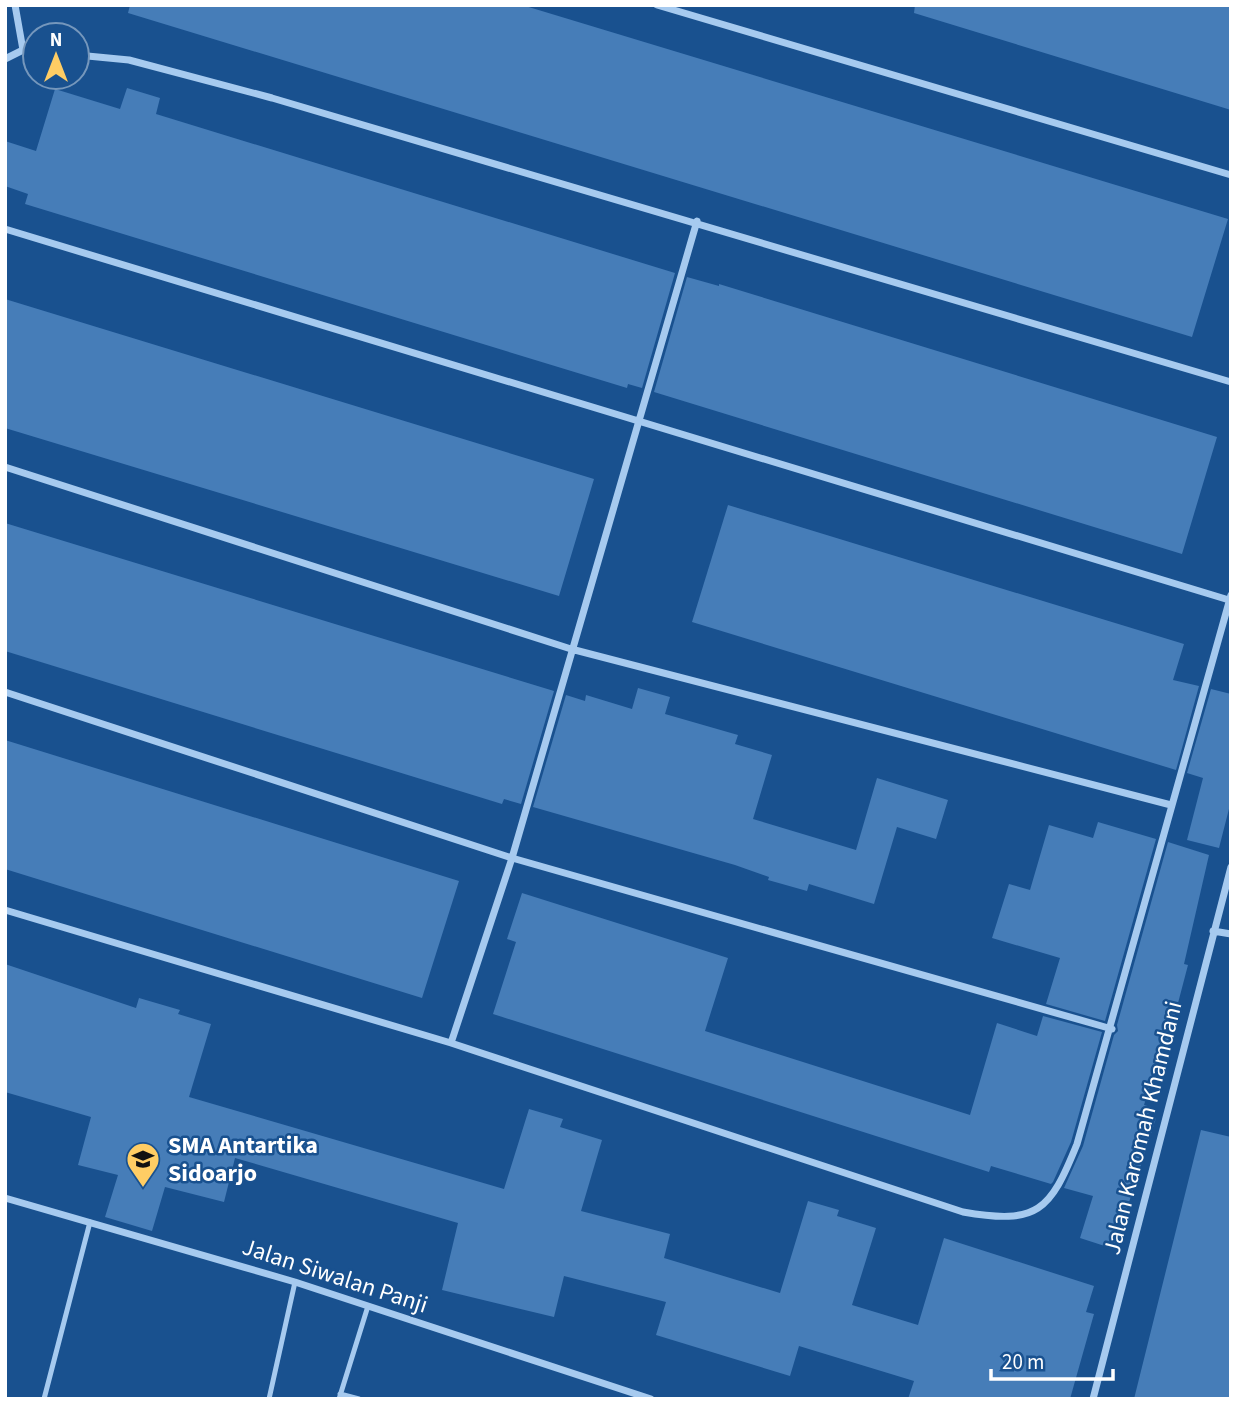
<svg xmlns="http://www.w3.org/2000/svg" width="1236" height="1404" font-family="'Source Sans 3',sans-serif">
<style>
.building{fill:#467db8}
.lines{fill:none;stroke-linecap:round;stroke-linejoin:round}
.lane{stroke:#a6caef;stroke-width:5}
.street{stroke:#a6caef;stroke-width:7}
.labels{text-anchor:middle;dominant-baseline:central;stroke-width:5;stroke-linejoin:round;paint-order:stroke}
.street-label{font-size:24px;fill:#fff;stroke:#19518f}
.poi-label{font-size:24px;font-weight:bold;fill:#fff;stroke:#19518f;text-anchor:start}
</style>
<rect width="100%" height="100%" fill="#19518f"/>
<path class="building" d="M130,5H522L1228,219L1192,337L128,13Z
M915,5H1231V110L914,13Z
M127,88L160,98L156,114L675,273L642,388L628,384L627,388L25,204L28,194L5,186V141L36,151L55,89L120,109Z
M687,277L719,286V284L1217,437L1182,554L654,392Z
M5,299L594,479L559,596L5,428Z
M728,505L1184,644L1173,680L1199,686L1176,770L692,622Z
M5,523L554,691L521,804L504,799L502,804L5,651Z
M638,688L670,697L665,714L738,735L735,744L772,755L753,819L856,850L877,778L948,800L936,839L897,827L874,904L809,884L807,891L768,880L769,877L735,865L533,807L566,695L585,701L586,695L632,709Z
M1211,689L1231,694V801L1219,848L1187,840L1203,778L1187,773Z
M5,740L459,881L422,998L5,869Z
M1098,822L1156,839L1105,1021L1046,1004L1060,958L992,938L1009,884L1030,890L1049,825L1093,838Z
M1168,842L1209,855L1184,964L1188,965L1167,1045L1163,1044L1144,1105L1151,1107L1148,1116L1156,1118L1114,1249L1080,1238L1093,1196L1064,1188L1083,1146L1114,1035L1118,1031L1117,1025Z
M522,893L728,958L705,1031L970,1115L997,1023L1037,1036L1043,1016L1102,1032L1071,1142L1053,1182L1051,1184L991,1166L989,1172L493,1014L516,942L507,939Z
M5,964L136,1008L139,998L180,1010L178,1014L211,1024L189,1097L504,1189L529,1109L563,1119L560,1127L602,1140L581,1211L670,1234L664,1258L780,1293L808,1201L839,1210L837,1216L876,1228L852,1305L918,1325L944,1238L1094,1286L1086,1312L1094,1314L1070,1399H908L914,1381L799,1346L790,1376L656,1335L666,1302L564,1276L554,1317L442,1290L458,1223L235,1158L224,1202L165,1187L152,1231L105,1217L118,1175L78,1165L91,1117L5,1092Z
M1201,1130L1231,1137V1399H1134Z"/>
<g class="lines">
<path class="lane" d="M340,1394L359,1399
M44,1399L90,1222
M269,1399L295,1282
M339,1399L368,1306"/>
<path class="street" d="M15,5L23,50
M657,5L1231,175
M77,55L129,60L272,98L1231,382
M5,59L23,50L35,52
M5,229L1229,600
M5,467L571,649L1171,805
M5,692L512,858L1112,1029
M5,910L451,1043L963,1212C1038,1225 1050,1211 1077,1144L1231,595
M1213,931L1231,934
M451,1043L512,858L697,221
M5,1198L295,1282L651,1399
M1093,1399L1231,867"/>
</g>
<defs>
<symbol id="school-pin" viewBox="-11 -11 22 30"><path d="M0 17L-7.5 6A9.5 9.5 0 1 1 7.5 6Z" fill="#ffcd64" stroke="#19518f"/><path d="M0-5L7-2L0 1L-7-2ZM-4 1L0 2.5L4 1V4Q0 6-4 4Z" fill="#111"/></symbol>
</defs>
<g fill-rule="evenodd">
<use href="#school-pin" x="124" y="1140" width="38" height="52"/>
</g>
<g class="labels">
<g class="street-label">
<text transform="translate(1143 1128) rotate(-76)">Jalan Karomah Khamdani</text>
<text transform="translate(335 1276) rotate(18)">Jalan Siwalan Panji</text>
</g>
<g class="poi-label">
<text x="168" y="1145">SMA Antartika<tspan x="168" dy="28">Sidoarjo</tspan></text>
</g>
</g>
<rect width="1236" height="1404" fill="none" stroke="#ffffff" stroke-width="14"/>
<g transform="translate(56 56)"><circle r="33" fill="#19518f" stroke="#7597bc" stroke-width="2"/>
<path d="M0-5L12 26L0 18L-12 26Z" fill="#ffcd64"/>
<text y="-10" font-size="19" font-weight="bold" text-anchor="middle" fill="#ffffff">N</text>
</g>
<path d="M991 1369v10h122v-10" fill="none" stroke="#ffffff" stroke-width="3.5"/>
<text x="1002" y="1369" font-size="21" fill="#ffffff" stroke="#19518f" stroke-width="5" paint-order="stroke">20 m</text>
</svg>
